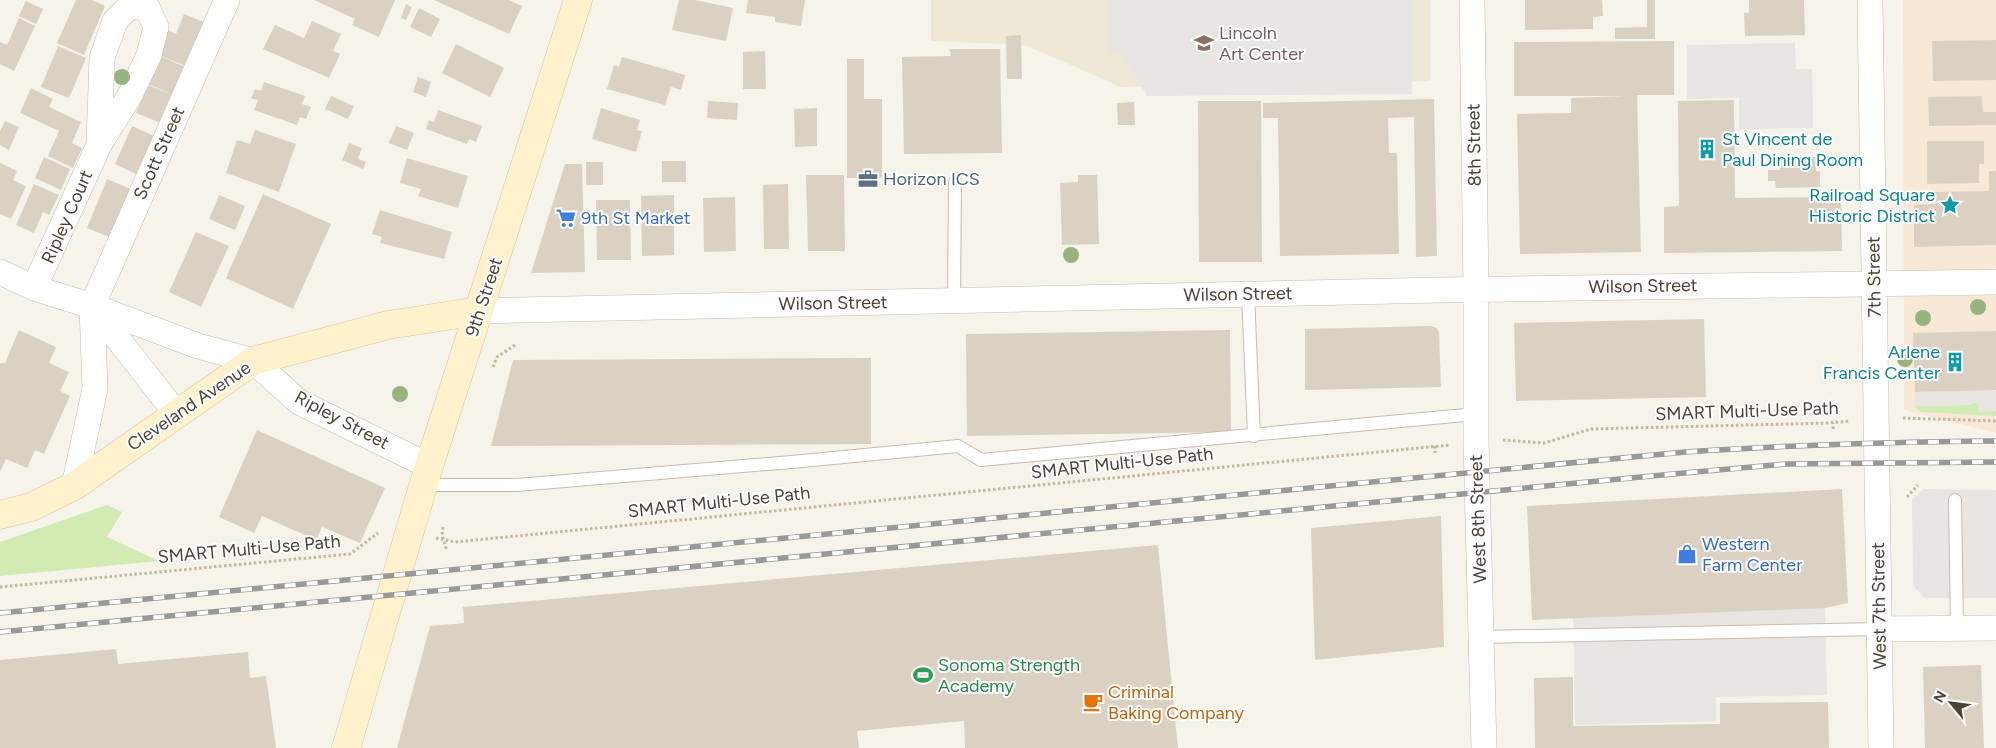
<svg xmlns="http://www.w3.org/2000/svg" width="1996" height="748" font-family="Figtree,sans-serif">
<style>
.commercial{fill:#f8e9d6}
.education{fill:#efe8d4}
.green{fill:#d2ebb3}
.parking{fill:#e8e5e2}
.building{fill:#dbd1c3}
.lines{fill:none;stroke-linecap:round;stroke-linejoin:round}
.lane-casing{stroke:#c5bdb0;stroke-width:14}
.street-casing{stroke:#c5bdb0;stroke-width:26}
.secondary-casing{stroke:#d8c799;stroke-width:29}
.path{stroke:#c5b69d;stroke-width:3;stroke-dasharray:2.5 2.5;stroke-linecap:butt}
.lane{stroke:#fff;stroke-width:12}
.street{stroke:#fff;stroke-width:25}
.secondary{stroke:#fff2cc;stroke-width:28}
.rail-casing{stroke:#999;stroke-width:5.5}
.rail{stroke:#fff;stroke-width:4;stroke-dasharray:11;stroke-linecap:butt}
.tree{fill:#97b47f}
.labels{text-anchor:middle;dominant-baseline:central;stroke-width:4;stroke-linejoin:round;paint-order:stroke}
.education-label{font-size:18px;fill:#785e54;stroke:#fff;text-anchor:start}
.culture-label{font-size:18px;fill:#0d838f;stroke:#fff;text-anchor:end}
.street-label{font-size:18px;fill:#4b4338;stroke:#fff}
.service-label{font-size:18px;fill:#4e5e75;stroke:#fff;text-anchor:start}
.shop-label{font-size:18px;fill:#366cbe;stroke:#fff;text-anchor:start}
.leisure-label{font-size:18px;fill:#27864d;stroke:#fff;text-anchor:start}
.food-label{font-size:18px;fill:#c56008;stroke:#fff;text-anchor:start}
</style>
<rect width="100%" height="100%" fill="#f6f3eb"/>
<path class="commercial" d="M1903,0H1996V433L1904,410Z"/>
<path class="education" d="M931,0H1430V81L1121,87L1025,45L931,41Z"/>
<path class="green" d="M1975,402L1979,405V412L1996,411V416L1921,412L1914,406L1970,405Z
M107,505L122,512L107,537L159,561L0,576V542Z"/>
<path class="parking" d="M1108,0H1412V94L1147,96L1122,53H1109Z
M1795,43L1796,69H1812L1813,128L1739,129V98L1687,99V45Z
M1996,390V411L1978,412L1979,405L1975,402L1971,405L1914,406L1915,392Z
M1923,489L1996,490V598H1925L1915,588L1913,581L1912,500Z
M1825,608L1827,695L1716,697V721L1575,725L1573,614Z"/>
<path class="building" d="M76,0H92L105,6L84,55L57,43Z
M314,0H395L379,37L352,25L355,19Z
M434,0H509L522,6L509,34Z
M679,0H695L733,8L726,41L672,30Z
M748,0H805L801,26L775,22V17L746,13Z
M1525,0H1602L1603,16L1593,17V29L1525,30Z
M1647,0H1655V39H1615V28L1647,27Z
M1749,0H1804L1805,35L1745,36L1744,13H1749Z
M26,1L43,9L36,24L19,16Z
M406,4L412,7L406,20L401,18Z
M419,8L440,19L431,37L410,27Z
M184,14L204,22L186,66L158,55L168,30L176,34Z
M19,18L35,26L14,71L0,64V42L7,45Z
M312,21L341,34L333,51L340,54L329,78L263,49L275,25L304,38Z
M1021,35L1022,79H1007L1006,36Z
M1996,40V80L1933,81L1932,41Z
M1674,41V95H1637L1641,252L1520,254L1517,114L1571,113V98L1624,96H1514V42Z
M456,44L504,68L490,97L442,73Z
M58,46L86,58L69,98L41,87Z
M950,49H1000L1002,153L904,154L902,57L951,56Z
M765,51L766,89H743V52Z
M160,56L185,67L173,95L148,84Z
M622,57L685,75L681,90L671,87L665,105L607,89L614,65L619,67Z
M847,59H864V99H882V178H847Z
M418,77L431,82L426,97L413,92Z
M264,82L305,96L302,104L311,107L306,119L300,117L297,125L254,110L258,100L251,98L255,89L261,91Z
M148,85L173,95L161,123L136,113Z
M31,88L53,99L49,107L81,122L72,143L82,148L73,168L48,156L59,131L20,113Z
M331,96L354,106L348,119L325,109Z
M1982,96L1983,112H1996V125L1929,126L1928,97Z
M1434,99L1437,256L1416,257L1414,117L1388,118L1389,153H1397L1399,254L1280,256L1278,118H1263V103Z
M1734,100L1735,198L1841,197L1842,251L1664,253V207L1679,206L1678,101Z
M708,101L738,103L737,120L707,118Z
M1198,101H1261L1262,262H1199Z
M1134,102L1135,125H1118L1117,103Z
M601,108L640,120L637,130L642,131L636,152L592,139Z
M817,108V146L795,147L794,109Z
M438,110L482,126L476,142L469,139L467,144L426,129L429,120L434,122Z
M5,121L19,127L9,150L0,145V131Z
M132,126L154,136L136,174L115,164Z
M396,126L414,133L407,150L389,143Z
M255,130L296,144L279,192L226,173L237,140L250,144Z
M1927,141H1984V164H1979V183L1927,184Z
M349,143L362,148L358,159L366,162L363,169L342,160Z
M44,157L70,169L61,190L35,178Z
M1816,157V171H1820V187L1776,188L1775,181H1768V170H1780L1779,158Z
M407,158L468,176L458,208L418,196L421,189L400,183Z
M662,161H686V182H662Z
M586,162H603V185H586Z
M0,163L17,171L13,180L26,186L11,219L0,214Z
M565,164H582L585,272L531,273Z
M1989,171H1996V245L1914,247V205L1936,204L1935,192L1989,191Z
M806,175H844L845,251H808Z
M1078,175H1097L1099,244L1062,245L1060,183L1078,182Z
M107,179L133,190L112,238L87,228Z
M34,184L59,195L49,215L43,212L34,233L16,225Z
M788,184L789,249H764L763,185Z
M263,194L331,224L293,309L226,278Z
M219,195L245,206L235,230L209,219Z
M674,195V255L642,256L641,196Z
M735,197L736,251L704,252L703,198Z
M596,200H630L631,260H597Z
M380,210L452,232L444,259L380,243L382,237L372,234Z
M196,232L229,246L201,307L169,292Z
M1704,319L1706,397L1516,401L1514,323Z
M1431,326L1437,328L1439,333L1441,387L1305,390V329Z
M19,330L56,347L49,363L69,372L60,391L70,396L44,454L35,450L27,468L6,459L0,472V363H5Z
M1230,330L1231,432L967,436L966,334Z
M1996,331V390L1915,392L1913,333Z
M871,358V444L491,446L513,360Z
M257,430L385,488L360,543L322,527L316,540L262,516L254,533L219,517Z
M1842,489L1848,603L1825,608L1532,620L1527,506Z
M1441,516L1444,647L1315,660L1311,528Z
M1158,545L1178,748H965L964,721L857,731L859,748H397L430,626L464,623L463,607Z
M116,649L118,664L248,652L250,678L266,676L276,748H0V660Z
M1981,665L1984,748H1925L1923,667Z
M1573,677V726L1720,724V703L1828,702L1829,748H1535L1534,678Z"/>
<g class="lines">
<defs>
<path id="lane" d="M1248,294L1254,436
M954,300L955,182
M423,485H517L792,462L958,446L981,460L1476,414
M1955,500L1957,628
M1482,637L1879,629"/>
<path id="street" d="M1472,0L1476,289V442L1484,748
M1870,0L1881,748
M0,272L34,288L92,306L198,346L253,361L299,402L429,466
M34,288L99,145L130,95L149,55L156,27L147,7L130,6L115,21L102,58L99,145
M92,306L176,413
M479,311L1440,290L1996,282
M74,486L95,389L92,306L227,0
M1879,629L1996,628"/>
<path id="secondary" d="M0,515L31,507L74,486L253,361L388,325L479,311
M346,748L429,466L578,0"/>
</defs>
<use href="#lane" class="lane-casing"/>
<use href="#street" class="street-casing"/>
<use href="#secondary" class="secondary-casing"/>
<path class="path" d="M493,367L497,357L515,345
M1903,418L1996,421
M1833,429V423
M1503,440L1544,443L1591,429L1829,423L1850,421
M1435,446V453
M1907,497L1918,485
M443,527L442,535L447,551
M436,538L455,542L1450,445
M0,587L350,554L378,533"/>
<use href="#lane" class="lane"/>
<use href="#street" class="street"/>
<use href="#secondary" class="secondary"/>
<defs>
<path id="rail" d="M0,613L1685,452C1789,445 1892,442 1996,441
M0,632L1684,473L1786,464L1996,462"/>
</defs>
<use href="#rail" class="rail-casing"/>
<use href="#rail" class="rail"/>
</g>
<g class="tree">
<circle cx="122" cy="77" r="8"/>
<circle cx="1071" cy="255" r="8"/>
<circle cx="1978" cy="307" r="8"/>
<circle cx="1923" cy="318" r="8"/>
<circle cx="1905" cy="359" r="8"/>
<circle cx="400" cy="394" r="8"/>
</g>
<defs>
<symbol id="school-bare" viewBox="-9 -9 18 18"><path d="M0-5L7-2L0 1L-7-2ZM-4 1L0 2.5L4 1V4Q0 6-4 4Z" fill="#8d6e63" stroke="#fff" stroke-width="2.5" paint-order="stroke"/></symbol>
<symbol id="building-bare" viewBox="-9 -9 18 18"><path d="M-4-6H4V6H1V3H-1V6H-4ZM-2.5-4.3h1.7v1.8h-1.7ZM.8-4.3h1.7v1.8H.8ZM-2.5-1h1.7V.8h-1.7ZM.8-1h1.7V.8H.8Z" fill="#0f9aa8" stroke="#fff" stroke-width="2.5" paint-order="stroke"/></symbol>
<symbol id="office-bare" viewBox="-9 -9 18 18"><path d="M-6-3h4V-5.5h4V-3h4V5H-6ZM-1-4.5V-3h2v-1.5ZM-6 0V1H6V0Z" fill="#5c6f8a" stroke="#fff" stroke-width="2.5" paint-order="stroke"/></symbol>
<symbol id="sight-bare" viewBox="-9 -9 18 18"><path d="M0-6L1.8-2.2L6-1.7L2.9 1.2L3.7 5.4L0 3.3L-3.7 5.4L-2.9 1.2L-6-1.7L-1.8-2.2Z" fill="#0f9aa8" stroke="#fff" stroke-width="2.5" paint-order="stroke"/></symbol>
<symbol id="supermarket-bare" viewBox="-9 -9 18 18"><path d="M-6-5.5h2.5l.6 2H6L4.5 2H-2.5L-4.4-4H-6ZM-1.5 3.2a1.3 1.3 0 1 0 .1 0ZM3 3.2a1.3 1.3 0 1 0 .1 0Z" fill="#3f7fe0" stroke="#fff" stroke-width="2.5" paint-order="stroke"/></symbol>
<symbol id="shop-bare" viewBox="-9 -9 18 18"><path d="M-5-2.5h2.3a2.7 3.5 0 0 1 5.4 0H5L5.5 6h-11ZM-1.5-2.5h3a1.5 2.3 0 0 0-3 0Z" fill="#3f7fe0" stroke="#fff" stroke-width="2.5" paint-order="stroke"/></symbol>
<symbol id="stadium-bare" viewBox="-9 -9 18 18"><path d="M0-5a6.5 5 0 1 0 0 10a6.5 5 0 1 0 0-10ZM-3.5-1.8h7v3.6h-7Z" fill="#2e9e5b" stroke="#fff" stroke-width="2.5" paint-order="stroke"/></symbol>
<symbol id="cafe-bare" viewBox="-9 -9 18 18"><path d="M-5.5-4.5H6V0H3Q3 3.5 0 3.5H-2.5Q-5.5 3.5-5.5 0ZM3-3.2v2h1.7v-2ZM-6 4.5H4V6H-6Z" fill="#e8710a" stroke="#fff" stroke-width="2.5" paint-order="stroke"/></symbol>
</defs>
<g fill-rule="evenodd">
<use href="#school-bare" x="1190" y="29" width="28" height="28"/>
<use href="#building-bare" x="1693" y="135" width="28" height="28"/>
<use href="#office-bare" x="854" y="165" width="28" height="28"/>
<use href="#sight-bare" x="1936" y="191" width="28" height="28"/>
<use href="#supermarket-bare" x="552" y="204" width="28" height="28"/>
<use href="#building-bare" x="1941" y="348" width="28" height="28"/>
<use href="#shop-bare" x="1673" y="540" width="28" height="28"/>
<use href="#stadium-bare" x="909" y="661" width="28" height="28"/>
<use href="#cafe-bare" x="1079" y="688" width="28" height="28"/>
</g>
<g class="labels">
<g class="education-label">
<text x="1219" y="33">Lincoln<tspan x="1219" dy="21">Art Center</tspan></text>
</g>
<g class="culture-label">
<text x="1722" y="139" text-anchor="start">St Vincent de<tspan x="1722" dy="21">Paul Dining Room</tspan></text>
<text x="1935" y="195">Railroad Square<tspan x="1935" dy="21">Historic District</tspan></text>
<text x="1940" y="352">Arlene<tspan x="1940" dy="21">Francis Center</tspan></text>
</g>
<g class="street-label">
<text transform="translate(1474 145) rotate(-91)">8th Street</text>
<text transform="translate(159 153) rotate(-66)">Scott Street</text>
<text transform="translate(67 217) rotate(-66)">Ripley Court</text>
<text transform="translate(1874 277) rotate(-91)">7th Street</text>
<text transform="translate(1643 286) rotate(-1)">Wilson Street</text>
<text transform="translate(1238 294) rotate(-1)">Wilson Street</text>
<text transform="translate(484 297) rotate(-72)">9th Street</text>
<text transform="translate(833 303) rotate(-1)">Wilson Street</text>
<text transform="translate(189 406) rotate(-34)">Cleveland Avenue</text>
<text transform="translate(1747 411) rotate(-2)">SMART Multi-Use Path</text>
<text transform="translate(342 420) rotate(28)">Ripley Street</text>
<text transform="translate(1122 463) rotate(-6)">SMART Multi-Use Path</text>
<text transform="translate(719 502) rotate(-6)">SMART Multi-Use Path</text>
<text transform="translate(1478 519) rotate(-92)">West 8th Street</text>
<text transform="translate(249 549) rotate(-5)">SMART Multi-Use Path</text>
<text transform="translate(1879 606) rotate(-91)">West 7th Street</text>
</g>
<g class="service-label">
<text x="883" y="179">Horizon ICS</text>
</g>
<g class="shop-label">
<text x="581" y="218">9th St Market</text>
<text x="1702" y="544">Western<tspan x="1702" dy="21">Farm Center</tspan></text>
</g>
<g class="leisure-label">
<text x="938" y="665">Sonoma Strength<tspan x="938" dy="21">Academy</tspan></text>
</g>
<g class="food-label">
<text x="1108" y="692">Criminal<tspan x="1108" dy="21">Baking Company</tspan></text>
</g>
</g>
<g transform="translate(1951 703) rotate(299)" stroke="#ffffff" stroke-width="4" paint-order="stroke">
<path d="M0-4L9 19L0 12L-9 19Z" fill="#4b4338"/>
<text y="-8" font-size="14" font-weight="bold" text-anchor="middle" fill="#4b4338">N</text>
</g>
</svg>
